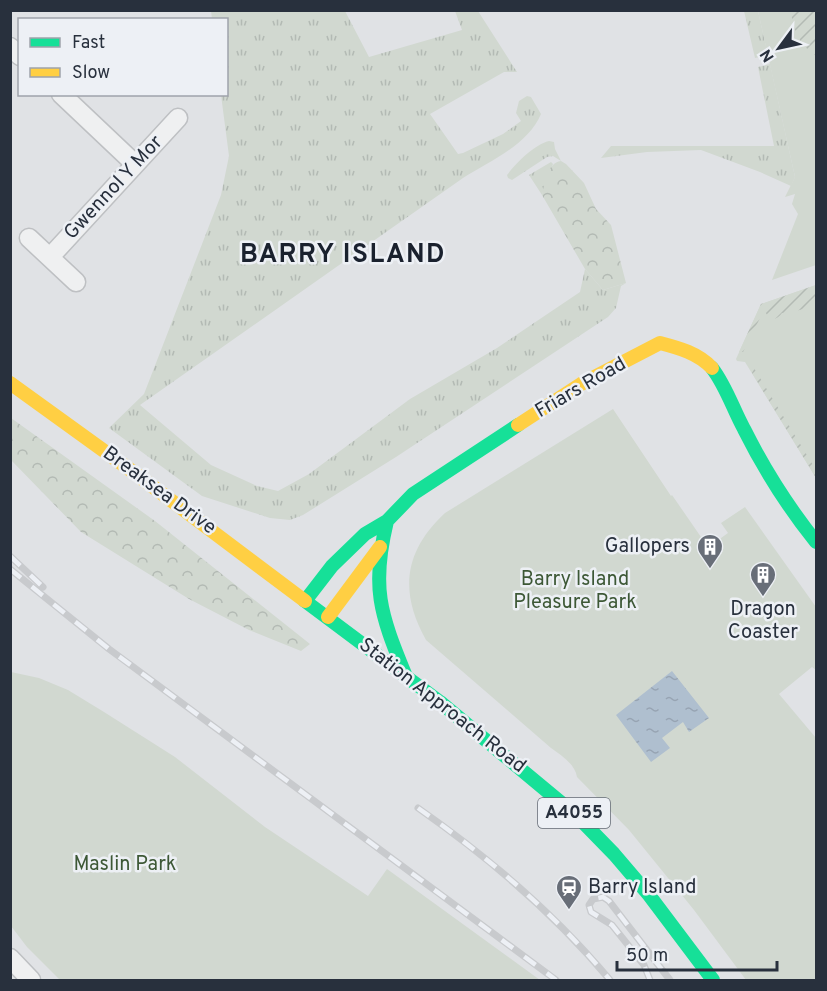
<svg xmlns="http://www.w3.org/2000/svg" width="827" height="991" font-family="Overpass,sans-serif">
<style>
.grass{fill:url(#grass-tufts)}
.forest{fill:url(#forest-crowns)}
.park{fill:#d1d8d0}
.garden{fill:url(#garden-furrows)}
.water{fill:url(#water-ripples)}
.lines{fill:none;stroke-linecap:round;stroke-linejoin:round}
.street-casing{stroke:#bec0c3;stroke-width:21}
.street{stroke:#eff0f1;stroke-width:18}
.fast{stroke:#16e098;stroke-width:14}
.slow{stroke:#ffcf43;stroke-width:14}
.rail-casing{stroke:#c8cacd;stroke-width:7}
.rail{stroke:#edf0f5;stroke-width:4.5;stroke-dasharray:14;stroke-linecap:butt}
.labels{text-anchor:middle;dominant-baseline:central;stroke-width:5;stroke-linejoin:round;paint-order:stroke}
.shield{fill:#edf0f5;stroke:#636a74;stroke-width:1.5}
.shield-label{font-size:18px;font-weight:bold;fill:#28303d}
.street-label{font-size:20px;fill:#28303d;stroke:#edf0f5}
.poi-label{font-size:20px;fill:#28303d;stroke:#edf0f5;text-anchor:end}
.park-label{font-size:20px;fill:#3d5836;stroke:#edf0f5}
.district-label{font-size:26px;font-weight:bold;letter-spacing:1.5px;fill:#1a212e;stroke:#edf0f5}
</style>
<defs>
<pattern id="grass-tufts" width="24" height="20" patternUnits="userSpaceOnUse" patternTransform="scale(1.5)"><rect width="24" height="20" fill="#d1d8d0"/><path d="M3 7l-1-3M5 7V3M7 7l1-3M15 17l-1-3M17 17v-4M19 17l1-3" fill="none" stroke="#b3bab4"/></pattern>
<pattern id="forest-crowns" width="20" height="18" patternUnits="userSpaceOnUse" patternTransform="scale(1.5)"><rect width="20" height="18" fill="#d1d8d0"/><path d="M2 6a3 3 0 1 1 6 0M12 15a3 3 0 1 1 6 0" fill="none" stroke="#b3bab4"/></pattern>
<pattern id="garden-furrows" width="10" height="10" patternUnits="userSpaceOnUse" patternTransform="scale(1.5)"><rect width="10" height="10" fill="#d1d8d0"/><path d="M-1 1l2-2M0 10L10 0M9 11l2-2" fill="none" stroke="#b3bab4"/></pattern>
<pattern id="water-ripples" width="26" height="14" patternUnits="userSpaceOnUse" patternTransform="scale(1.5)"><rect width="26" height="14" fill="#afbfcf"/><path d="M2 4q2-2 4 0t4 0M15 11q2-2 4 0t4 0" fill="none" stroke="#97a4b3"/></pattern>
</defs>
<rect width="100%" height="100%" fill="#e0e2e5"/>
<path class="grass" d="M211,11H345L369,57L462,30L455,11H478L517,72H504L430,114L458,154L463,153L503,134L521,121L516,113L519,101L527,96L531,97L541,114C528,145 490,161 463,178L140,405L211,465L257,486L278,491L309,474L410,399L497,348L580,292L585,269L603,290L626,283L621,286L616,308L608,317L396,457L303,515L290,520L270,518L202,496L109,428L144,394L221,195L229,156L221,95L226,94V20L212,19Z
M744,11H758L768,55L755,58Z
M770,64L795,177L791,186L760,172L701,150L647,152L601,158L611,146H774L758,67Z
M549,141L554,142L555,149L561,161L553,156L547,157L512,180L508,178L507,175C517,162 534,145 549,141Z
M551,162L553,164L548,175L542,195L529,175Z"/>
<path class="forest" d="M561,161L566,164L584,183L596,209L611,225L626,283L603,290L585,269L542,195C545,183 547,163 561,161Z
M11,418L155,521L310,644L301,651L249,630L189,599L81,532L11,460Z"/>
<path class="park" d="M758,11H816V265L772,280L798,214L792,204L795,194L785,197L795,177Z
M816,285V478L745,362L737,361L736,359L761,304Z
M613,409L671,496L672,495L701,537L706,534L714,543L728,533L721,523L745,507L816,607V670L812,667L779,694L816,738V980H746L694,910L629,830L577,777C575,764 561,755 551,748L426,640C399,592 404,551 445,513Z
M11,672L39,678L68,690L104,712L175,757L265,827L368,896L387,869L540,980H60L27,947L11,926Z"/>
<path class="garden" d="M791,11H816V56C800,45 793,31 791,11Z
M816,285V305L793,312L782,313C778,318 775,320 769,318L764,310L743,352H739L761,304Z
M754,368L816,470V478L752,373Z"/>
<path class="water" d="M672,671L709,718L689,732L683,722L662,738L670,748L651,762L616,715Z"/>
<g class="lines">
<defs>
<path id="street" d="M10,47L20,56
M61,94L135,164
M29,238L76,282
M50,257L178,118
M10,958L31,980"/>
</defs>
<use href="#street" class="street-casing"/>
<use href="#street" class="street"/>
<path class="fast" d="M712,368C726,386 733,409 744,429C764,469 788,507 816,542
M518,425L413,494L387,521L365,534L332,566L305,601L440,702L577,816L614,854L649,895L713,980
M387,521C371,587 380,613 405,674"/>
<path class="slow" d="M10,383L136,474L305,601
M518,425L581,384L660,343C679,348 698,353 712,368
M328,617L380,547"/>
<defs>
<path id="rail" d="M10,556L43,587
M10,569L109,649L556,980
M418,808C488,857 555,914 610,980
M650,980L644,965L612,925L591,912L589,905L593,899L603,897L609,901L670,980"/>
</defs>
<use href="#rail" class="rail-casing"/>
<use href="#rail" class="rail"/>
</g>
<defs>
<symbol id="building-pin" viewBox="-11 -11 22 30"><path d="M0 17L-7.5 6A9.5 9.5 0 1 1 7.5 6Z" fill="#686e78" stroke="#edf0f5"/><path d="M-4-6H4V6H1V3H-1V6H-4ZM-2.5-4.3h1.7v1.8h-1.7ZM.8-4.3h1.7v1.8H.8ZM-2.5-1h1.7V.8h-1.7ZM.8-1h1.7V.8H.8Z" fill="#fff"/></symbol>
<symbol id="station-pin" viewBox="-11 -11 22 30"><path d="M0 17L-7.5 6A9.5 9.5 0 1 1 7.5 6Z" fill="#686e78" stroke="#edf0f5"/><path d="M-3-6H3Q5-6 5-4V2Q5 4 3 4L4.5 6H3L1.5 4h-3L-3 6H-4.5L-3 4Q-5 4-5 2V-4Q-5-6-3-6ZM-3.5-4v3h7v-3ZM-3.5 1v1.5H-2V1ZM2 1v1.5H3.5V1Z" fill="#fff"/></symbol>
</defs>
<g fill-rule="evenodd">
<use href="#building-pin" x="695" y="532" width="30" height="40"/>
<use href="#building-pin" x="748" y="560" width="30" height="40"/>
<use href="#station-pin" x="554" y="873" width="30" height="40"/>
</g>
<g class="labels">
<rect class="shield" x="538" y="798" width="72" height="30" rx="4.5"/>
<g class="shield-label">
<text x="574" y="813">A4055</text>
</g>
<g class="street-label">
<text transform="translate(114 188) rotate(-47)">Gwennol Y Mor</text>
<text transform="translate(581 388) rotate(-30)">Friars Road</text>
<text transform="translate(159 491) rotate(36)">Breaksea Drive</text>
<text transform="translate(442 706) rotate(38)">Station Approach Road</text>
</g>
<g class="poi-label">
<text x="690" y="547">Gallopers</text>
<text x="763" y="610" text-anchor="middle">Dragon<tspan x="763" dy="23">Coaster</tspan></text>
<text x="588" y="888" text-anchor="start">Barry Island</text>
</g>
<g class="park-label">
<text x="575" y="580">Barry Island<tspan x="575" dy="23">Pleasure Park</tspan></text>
<text x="125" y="865">Maslin Park</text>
</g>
<g class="district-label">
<text x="343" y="255">BARRY ISLAND</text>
</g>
</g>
<rect width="827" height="991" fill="none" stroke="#28303d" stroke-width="24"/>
<rect x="18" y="18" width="210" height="78" fill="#edf0f5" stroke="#9ea3ab" stroke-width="1.5"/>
<rect x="30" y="38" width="30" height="9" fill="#16e098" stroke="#9ea3ab" stroke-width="1.5"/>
<text x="72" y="48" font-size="18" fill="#28303d">Fast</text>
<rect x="30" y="68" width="30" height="9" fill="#ffcf43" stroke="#9ea3ab" stroke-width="1.5"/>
<text x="72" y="78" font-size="18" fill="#28303d">Slow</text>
<g transform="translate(779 48) rotate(237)" stroke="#edf0f5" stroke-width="4.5" paint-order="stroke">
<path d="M0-4.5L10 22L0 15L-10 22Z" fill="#28303d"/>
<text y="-9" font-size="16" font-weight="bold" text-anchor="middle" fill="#28303d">N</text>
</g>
<path d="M617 961v9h160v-9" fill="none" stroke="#28303d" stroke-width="3"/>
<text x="626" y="961" font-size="18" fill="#28303d" stroke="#edf0f5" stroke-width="4.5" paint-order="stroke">50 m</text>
</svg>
